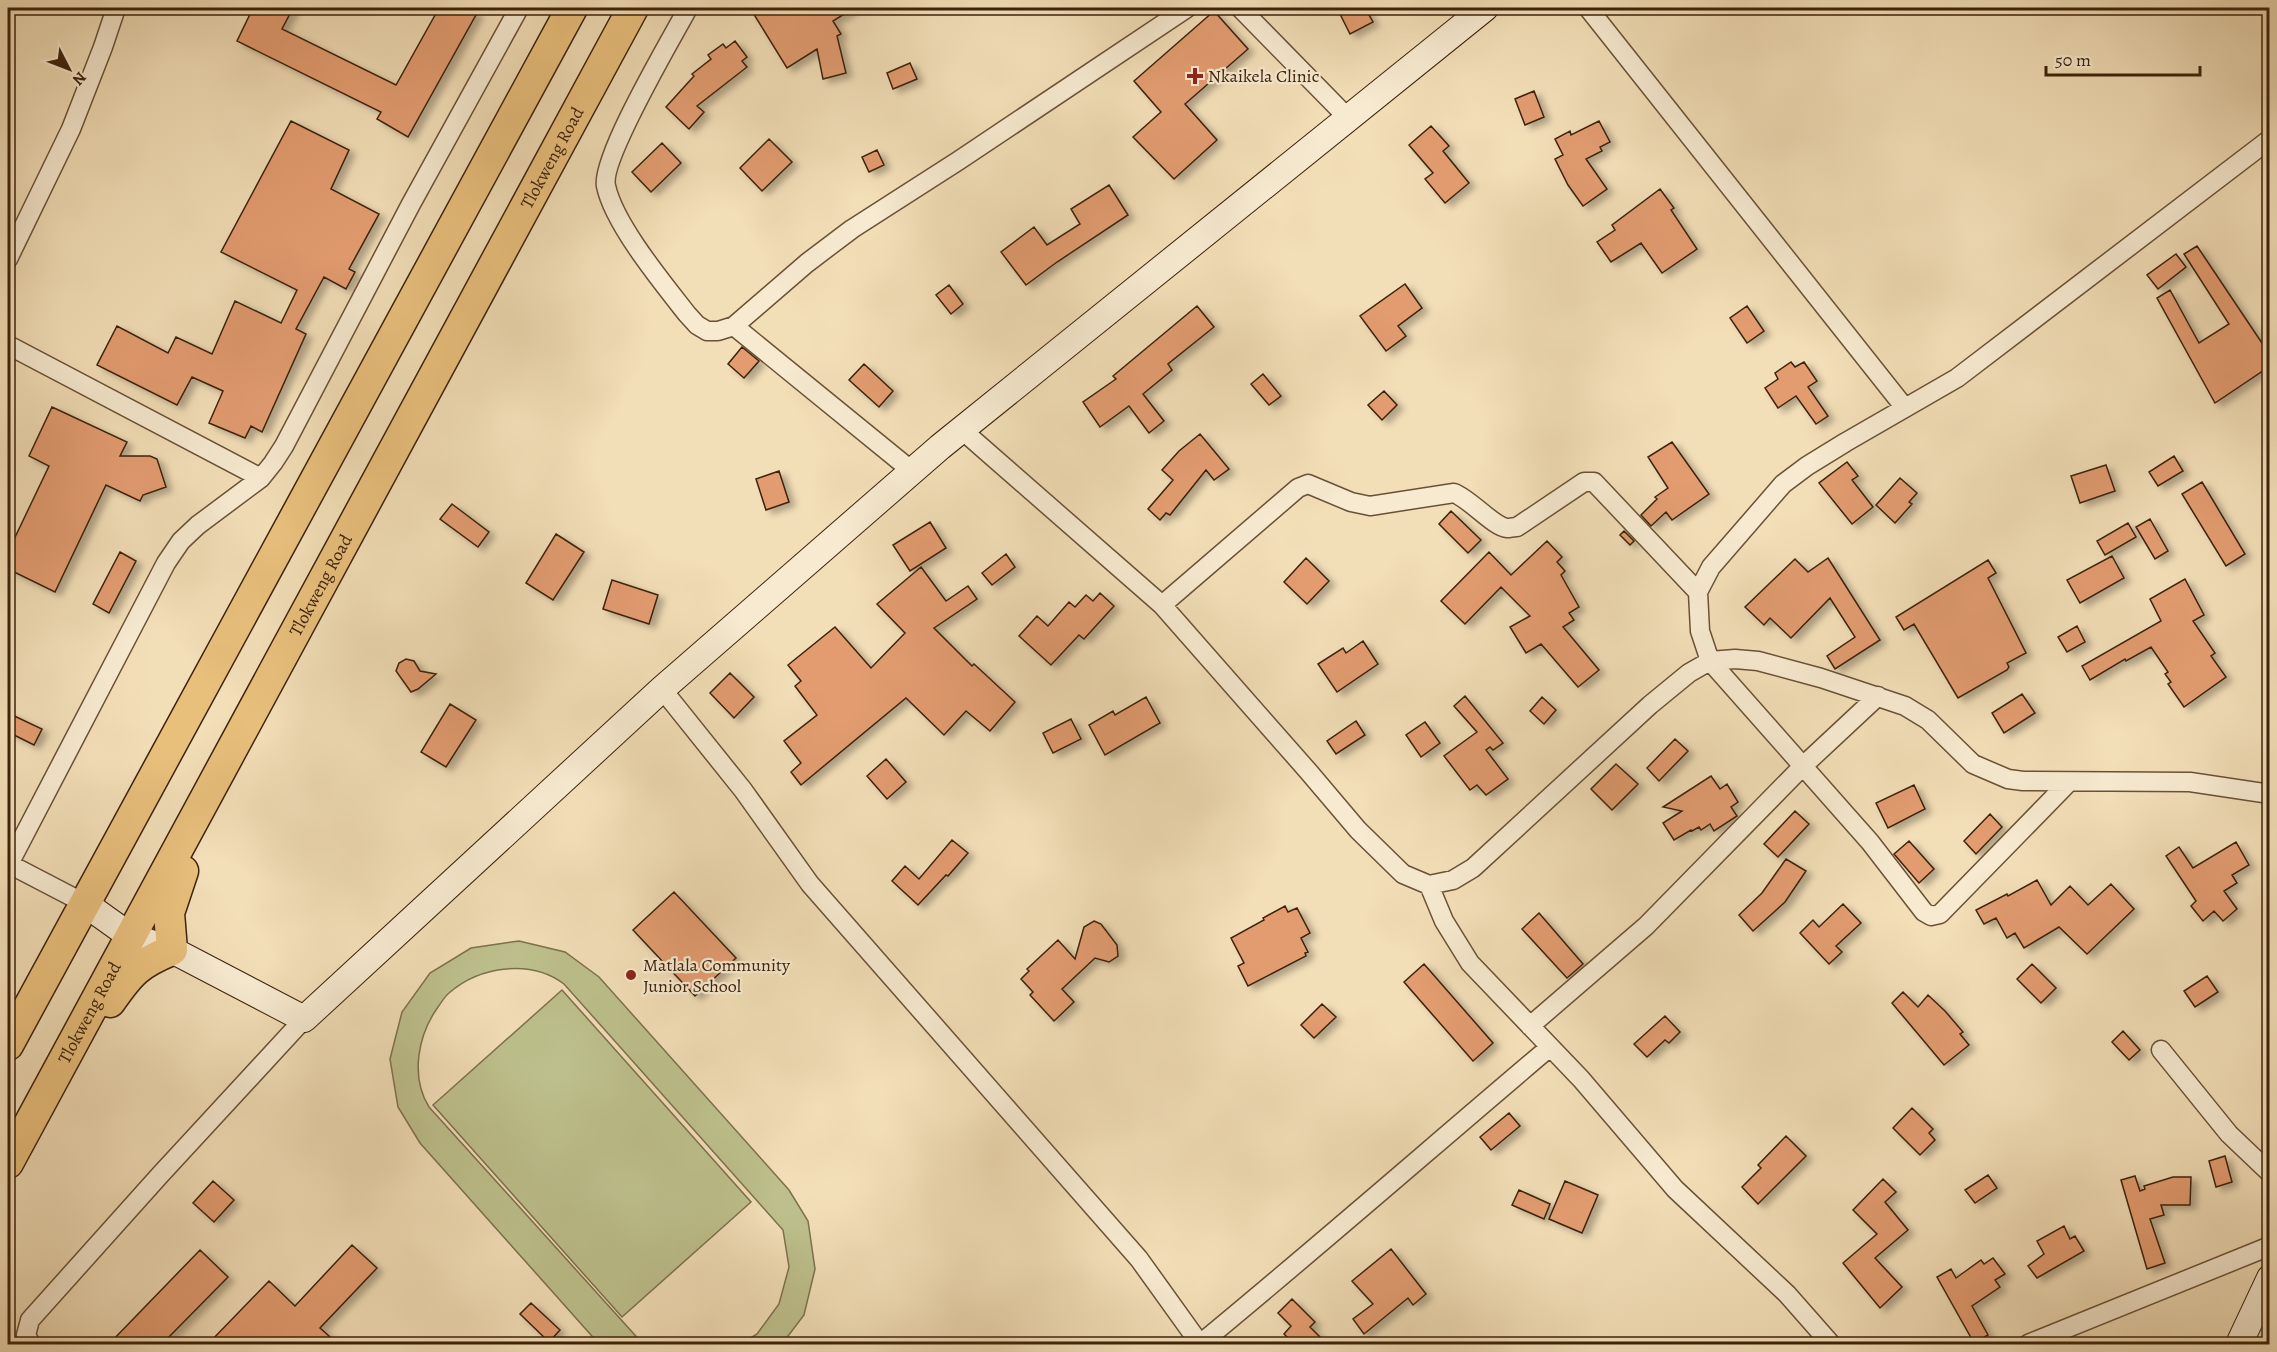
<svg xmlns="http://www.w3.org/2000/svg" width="2277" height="1352" font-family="Alegreya,serif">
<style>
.green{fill:#bdc08c;stroke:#7c714c;stroke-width:1.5}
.building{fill:#e29c70;stroke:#3c220b;stroke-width:1.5;filter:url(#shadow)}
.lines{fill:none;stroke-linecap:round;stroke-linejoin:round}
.street-casing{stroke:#6a5136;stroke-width:21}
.secondary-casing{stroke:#3c220b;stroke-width:28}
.primary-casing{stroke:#3c220b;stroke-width:33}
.street{stroke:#f7ead0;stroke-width:18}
.secondary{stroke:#f7ead0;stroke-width:26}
.primary{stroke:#e9bf7c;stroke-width:30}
.poi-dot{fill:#8f2418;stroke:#f7ead0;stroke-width:2}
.labels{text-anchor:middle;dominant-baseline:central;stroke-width:4.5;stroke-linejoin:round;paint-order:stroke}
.poi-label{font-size:18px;fill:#3c220b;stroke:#f7ead0;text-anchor:start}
.street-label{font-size:18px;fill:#3c220b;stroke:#f7ead0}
</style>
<defs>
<filter id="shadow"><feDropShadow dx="6" dy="4" stdDeviation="3" flood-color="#0004"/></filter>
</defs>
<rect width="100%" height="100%" fill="#f2deb7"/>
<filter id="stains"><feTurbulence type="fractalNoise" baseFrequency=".00333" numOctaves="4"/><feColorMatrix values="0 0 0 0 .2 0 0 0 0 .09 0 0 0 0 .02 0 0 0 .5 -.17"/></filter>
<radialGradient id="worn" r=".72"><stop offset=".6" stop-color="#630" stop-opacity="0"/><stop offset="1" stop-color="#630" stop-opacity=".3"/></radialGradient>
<path class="green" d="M519,941L565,952L599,977L789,1190L808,1221L815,1269L804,1315L782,1344H741L757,1334L779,1304L789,1267L783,1230L564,984C531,959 480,966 449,993C445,996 441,1003 438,1007C418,1035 410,1076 429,1107L643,1344H599L420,1143L398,1107L390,1059L402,1012L430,973L471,948Z
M562,990L751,1202L622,1317L433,1105Z"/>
<path class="building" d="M253,8H293L282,29L396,85L439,8H467L477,13L408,137L377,119L381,112L237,41Z
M750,8H854L833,21L841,34L837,36L846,73L823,79L817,49L787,68Z
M1337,8H1365L1373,22L1350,34Z
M1214,11L1248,49L1185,104L1217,140L1174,179L1133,137L1161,112L1134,81Z
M735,41L747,57L742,61L747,67L697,106L704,112L689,129L666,107L694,76L692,74L711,59L708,55L723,44L726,48Z
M910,63L917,79L893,89L887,73Z
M1534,91L1544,117L1525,125L1515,99Z
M291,121L349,150L331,189L379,214L349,269L355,272L346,289L324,277L296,329L306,334L262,432L251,426L245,438L209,423L223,391L192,377L177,405L97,365L117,326L168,353L176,337L212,354L235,301L281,323L297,290L221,252Z
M1599,121L1610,142L1600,147L1602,151L1586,159L1607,189L1583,206L1568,185L1555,159L1563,155L1555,139L1570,131L1571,135Z
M1431,126L1449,146L1443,151L1469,183L1445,203L1425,179L1433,173L1409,145Z
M769,139L792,162L762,191L740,168Z
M662,143L681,163L651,192L632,172Z
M877,150L884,165L869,172L862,157Z
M1109,185L1128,215L1057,262L1026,285L1001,252L1034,227L1047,245L1080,224L1071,209Z
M1660,189L1674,208L1671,210L1697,249L1662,273L1641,243L1611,262L1597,242L1615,230L1612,225Z
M2197,246L2270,355V366L2215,403L2157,298L2170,290L2199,343L2229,324L2184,254Z
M2176,254L2186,267L2158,289L2147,275Z
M1405,284L1422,308L1398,326L1406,336L1386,351L1360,316Z
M949,285L963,304L951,314L936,295Z
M1197,306L1214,327L1168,364L1172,370L1143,394L1164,421L1149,433L1129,406L1100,427L1083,402L1116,379L1113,376Z
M1747,306L1764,331L1747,343L1730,318Z
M742,347L759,361L744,378L728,364Z
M1791,362L1795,367L1804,362L1817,381L1808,387L1828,416L1816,424L1796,396L1778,408L1765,388L1778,379L1775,373Z
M864,364L893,391L879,407L849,380Z
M1263,374L1281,396L1269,405L1251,384Z
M1384,391L1397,405L1382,420L1368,405Z
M52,407L127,442L120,456H150L157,459L166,487L143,495L140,501L106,485L55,592L8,569V552L49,466L29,456Z
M1200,434L1229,469L1214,480L1206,470L1170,515L1166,513L1160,520L1148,509L1173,480L1162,470L1179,451Z
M1672,442L1709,494L1672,520L1666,512L1651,526L1641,515L1657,499L1655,497L1668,488L1648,457Z
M2174,456L2183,471L2158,486L2149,472Z
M1847,462L1858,476L1852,480L1873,507L1852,524L1819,483Z
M2106,465L2115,491L2080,503L2071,476Z
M779,471L789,502L766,510L756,479Z
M1900,478L1917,493L1909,502L1912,504L1895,523L1876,505Z
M2202,482L2245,554L2226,566L2182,494Z
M452,504L489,532L478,547L440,519Z
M1451,511L1481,540L1468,553L1439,524Z
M2150,519L2168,551L2155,559L2136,527Z
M930,522L946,548L910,571L893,545Z
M2128,523L2136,537L2105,555L2097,541Z
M1624,531L1634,541L1630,545L1620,535Z
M556,534L584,552L553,600L526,583Z
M1547,541L1562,557L1557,562L1565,571L1561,575L1579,607L1569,613L1574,620L1563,627L1599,670L1578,687L1541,644L1526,653L1510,627L1530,616L1501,587L1465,624L1441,601L1489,552L1511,575Z
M120,552L136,561L109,613L93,604Z
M1006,554L1015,567L992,585L982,573Z
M2112,556L2124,578L2080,603L2067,580Z
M1306,558L1329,581L1307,604L1284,582Z
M1828,558L1880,640L1835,669L1827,656L1855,637L1830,598L1791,638L1770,618L1764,625L1745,607L1795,559L1808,572Z
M1988,560L1996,573L1988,578L2026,653L2007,663L2009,667L2007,670L1958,698L1914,624L1904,630L1896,617Z
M921,567L946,601L968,586L977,599L934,628L972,666L974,664L1015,702L990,731L966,711L944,735L906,698L801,785L791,772L801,763L784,741L817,715L795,686L801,681L788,665L835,627L871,668L905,633L877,604Z
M2185,579L2204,615L2193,621L2215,653L2211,656L2226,677L2184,707L2168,684L2171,682L2165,674L2168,672L2151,647L2126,661L2125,659L2090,680L2082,666L2161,621L2150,599Z
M612,580L658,595L649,624L603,609Z
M1100,593L1114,606L1084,639L1079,635L1051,665L1019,636L1037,616L1048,626L1069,602L1075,607L1086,595L1093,601Z
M2077,626L2085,642L2067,652L2058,637Z
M1363,641L1378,664L1337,692L1318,664L1343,648L1346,653Z
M406,659L414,661L420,671L436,674L418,689L411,692L396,671L399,663Z
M730,673L754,697L734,718L710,693Z
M2022,694L2035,713L2004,733L1992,713Z
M1465,696L1503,743L1493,750L1490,747L1486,750L1508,779L1486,795L1477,785L1470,790L1444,756L1477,732L1454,706Z
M1146,697L1160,723L1105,755L1089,725L1113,711L1115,715Z
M1542,697L1556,710L1544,724L1530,711Z
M450,704L476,720L446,767L421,752Z
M8,713L42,729L34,745L8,732Z
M1071,719L1081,739L1053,753L1043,733Z
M1356,721L1365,735L1336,754L1327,741Z
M1425,722L1440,743L1421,757L1406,735Z
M1675,739L1688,751L1659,781L1647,768Z
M886,759L906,782L887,799L867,776Z
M1616,764L1638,784L1612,810L1591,789Z
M1711,776L1720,789L1727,784L1738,802L1731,807L1737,816L1714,831L1710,824L1701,830L1699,827L1692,831L1691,830L1674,840L1663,823L1682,811L1663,807Z
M1914,785L1925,809L1888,828L1876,803Z
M1795,811L1809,824L1778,857L1764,844Z
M1990,814L2002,827L1976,854L1964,841Z
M952,840L968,853L948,876L946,875L918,905L892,881L905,866L919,879Z
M1909,841L1934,869L1919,883L1894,854Z
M2236,842L2249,865L2232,875L2237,883L2224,891L2237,909L2223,921L2214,911L2203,921L2191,906L2196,901L2166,856L2179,847L2193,868Z
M1786,859L1806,871L1785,902L1753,931L1739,915L1762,893Z
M2037,880L2051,905L2070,886L2088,905L2111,884L2134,909L2087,954L2059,927L2024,948L2015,933L2007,938L1996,918L1984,924L1976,910L2007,894L2008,896Z
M674,892L736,958L695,996L633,930Z
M1843,904L1861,923L1836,946L1842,952L1829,964L1800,933L1813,920L1819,927Z
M1285,906L1288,912L1297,908L1310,933L1301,938L1308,952L1305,953L1306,956L1248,986L1238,966L1244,963L1231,938L1264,920L1263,918Z
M1539,913L1583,964L1567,978L1522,929Z
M1094,921L1101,924L1117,945L1118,956L1109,962L1095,958L1062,989L1074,1002L1054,1021L1030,995L1033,992L1021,979L1029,971L1027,969L1058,940L1075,959L1084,927Z
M1424,964L1493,1043L1473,1061L1404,982Z
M2032,964L2056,988L2041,1003L2017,979Z
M2207,976L2218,992L2195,1007L2184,991Z
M1903,992L1918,1007L1928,995L1945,1011L1963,1032L1960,1034L1969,1045L1944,1065L1892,1003Z
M1322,1004L1336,1017L1314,1038L1301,1025Z
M1665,1016L1680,1032L1669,1043L1665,1040L1647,1057L1634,1044Z
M2123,1031L2140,1050L2129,1060L2112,1042Z
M1912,1108L1933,1129L1929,1133L1935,1140L1920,1155L1893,1128Z
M1509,1113L1520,1126L1491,1150L1480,1137Z
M1786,1136L1806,1156L1758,1204L1742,1187L1761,1168L1758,1165Z
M2225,1156L2232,1182L2216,1187L2209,1161Z
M1988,1175L1997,1188L1975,1203L1965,1190Z
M2135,1176L2140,1191L2145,1189L2144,1186L2173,1177H2191L2190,1205H2161L2164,1215L2150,1219L2165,1263L2147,1269L2121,1180Z
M1883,1179L1896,1192L1885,1202L1908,1230L1875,1258L1902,1287L1880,1308L1843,1263L1877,1234L1853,1210Z
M213,1181L234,1200L214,1222L193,1203Z
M1565,1181L1598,1195L1582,1233L1549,1219Z
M1519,1190L1550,1204L1544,1219L1512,1205Z
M2064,1226L2070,1239L2075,1236L2084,1251L2037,1278L2028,1266L2044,1254L2037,1241Z
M352,1245L377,1268L320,1328L338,1344H208L269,1281L295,1306Z
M1391,1249L1426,1294L1413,1305L1408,1298L1364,1334L1353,1319L1373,1304L1352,1281Z
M200,1250L228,1277L162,1344H109Z
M1993,1258L2005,1274L1995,1280L2000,1287L1972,1306L1988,1335L1974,1343L1937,1277L1951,1269L1956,1278L1981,1260L1984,1264Z
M1292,1299L1315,1322L1310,1327L1327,1344H1279L1287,1337L1284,1334L1291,1326L1278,1313Z
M531,1303L560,1330L549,1342L520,1314Z"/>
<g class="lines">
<defs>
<path id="street" d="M688,8C672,38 600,159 606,186C614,224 662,282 687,314L697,325L707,331H718L734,326L807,263L852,229L958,161L1187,8
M1240,8L1348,118
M1588,8L1905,408
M8,259L71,129L103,47L116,8
M734,326L912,471
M8,345L261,478
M962,430L1162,605L1308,771L1358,830L1403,874L1429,885L1453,880L1473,868L1650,705L1689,673L1710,661L1735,659L1758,661L1821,678L1905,706L1928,720L1973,764L2008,779L2023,781L2190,782L2270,794
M1162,605L1298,488L1308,484L1351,502L1370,506L1454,493C1470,499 1494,527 1507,528C1510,528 1513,527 1517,527L1584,482H1594L1698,592
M662,689L743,790L810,884L1139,1259L1200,1344
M2069,782L1940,914L1931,916L1924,912L1870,842L1710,661L1700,631L1698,592L1711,567L1783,484L1807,466L1846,442L1957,378L2270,139
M9,864L84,903
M8,866L166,563L181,541L198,525L261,478L273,463L284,446L411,204L519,8
M1429,885L1444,921L1470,963L1581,1079L1675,1189L1787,1294L1831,1344
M1530,1026L1646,926L1803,766L1878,696
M2161,1050L2229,1134L2270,1173
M31,1344L26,1335L30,1320L160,1175L304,1019
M1200,1344C1318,1247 1433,1146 1550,1047
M2028,1344L2270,1246"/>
<path id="secondary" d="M84,903L130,936L172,950L304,1019L662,689L940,447L1485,8
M2239,1344L2270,1278"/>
<g id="primary">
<path d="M110,1002C131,972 138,964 172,950L169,913L183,871"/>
<path d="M8,1045L572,8"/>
<path id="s1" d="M8,1163L633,8"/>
</g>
</defs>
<use href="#street" class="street-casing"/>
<use href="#secondary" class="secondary-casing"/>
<use href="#primary" class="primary-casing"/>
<use href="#street" class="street"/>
<use href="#secondary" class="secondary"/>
<use href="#primary" class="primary"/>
</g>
<g class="poi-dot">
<path d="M1192 67h6v6h6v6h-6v6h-6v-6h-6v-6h6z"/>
<circle cx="631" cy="975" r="6"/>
</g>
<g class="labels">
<g class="poi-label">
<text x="1208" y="76">Nkaikela Clinic</text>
<text x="643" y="965">Matlala Community<tspan x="643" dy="21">Junior School</tspan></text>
</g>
<g class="street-label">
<text stroke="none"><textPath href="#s1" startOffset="1143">Tlokweng Road</textPath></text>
<text stroke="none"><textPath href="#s1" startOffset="657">Tlokweng Road</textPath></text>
<text stroke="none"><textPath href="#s1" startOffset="171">Tlokweng Road</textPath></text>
</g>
</g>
<rect width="2277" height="1352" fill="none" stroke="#f2deb7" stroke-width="30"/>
<rect x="9" y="9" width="2259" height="1334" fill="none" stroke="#3c220b" stroke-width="3"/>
<rect x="15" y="15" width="2247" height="1322" fill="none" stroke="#3c220b" stroke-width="1.5"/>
<g transform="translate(69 69) rotate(132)" stroke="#f7ead0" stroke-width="4.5" paint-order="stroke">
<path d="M0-4.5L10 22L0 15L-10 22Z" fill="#3c220b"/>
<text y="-9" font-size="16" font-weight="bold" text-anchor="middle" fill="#3c220b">N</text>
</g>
<path d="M2046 66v9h154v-9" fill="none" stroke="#3c220b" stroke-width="3"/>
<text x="2055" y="66" font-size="18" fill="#3c220b" stroke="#f7ead0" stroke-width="4.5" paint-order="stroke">50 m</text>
<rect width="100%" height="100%" filter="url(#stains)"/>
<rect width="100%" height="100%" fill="url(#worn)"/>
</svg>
